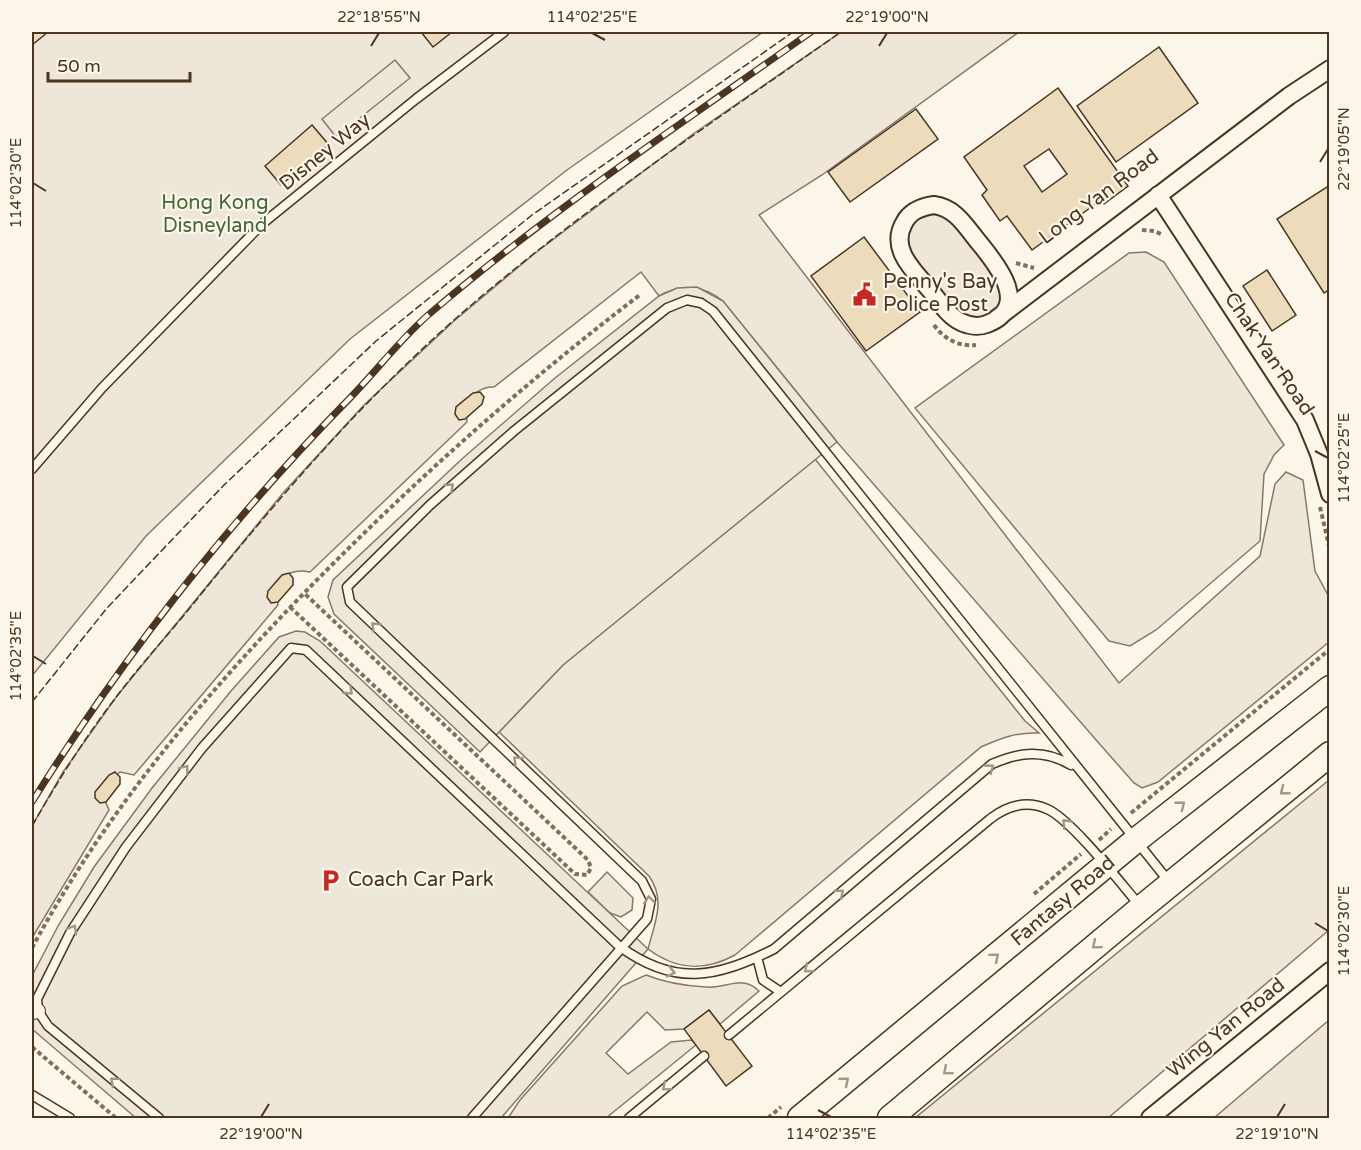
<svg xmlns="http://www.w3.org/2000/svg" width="1361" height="1150" font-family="'Varela Round',sans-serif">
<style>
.green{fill:#ede6d9;stroke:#887966;stroke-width:1.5}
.parking{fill:#ede7d9;stroke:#887966;stroke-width:1.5}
.building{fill:#ecdcbc;stroke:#4a3520;stroke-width:1.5;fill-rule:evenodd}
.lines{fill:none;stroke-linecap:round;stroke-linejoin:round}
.service-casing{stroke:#4a3520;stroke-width:11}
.pedestrian-casing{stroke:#4a3520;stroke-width:16}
.minor-casing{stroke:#4a3520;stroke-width:20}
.secondary-casing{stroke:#4a3520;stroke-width:27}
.path{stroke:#7f6f5c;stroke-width:4;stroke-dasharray:4.5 3;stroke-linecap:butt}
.service{stroke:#fbf6e9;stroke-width:8}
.pedestrian{stroke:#fbf6e9;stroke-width:14}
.minor{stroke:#fbf6e9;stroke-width:16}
.secondary{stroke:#fbf6e9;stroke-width:24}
.rail-casing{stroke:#4a3520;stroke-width:7}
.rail{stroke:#fbf6e9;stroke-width:4.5;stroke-dasharray:14;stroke-linecap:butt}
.fence{stroke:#4a3520;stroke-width:1.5;stroke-dasharray:8 3;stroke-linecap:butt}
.oneway{stroke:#a29684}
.ticks{fill:none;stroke:#4a3520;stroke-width:2}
.labels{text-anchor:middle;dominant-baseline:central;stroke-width:4.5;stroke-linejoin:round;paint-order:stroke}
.street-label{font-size:20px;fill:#4a3520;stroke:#fbf6e9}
.park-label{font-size:20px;fill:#436837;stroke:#fbf6e9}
.poi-label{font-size:20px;fill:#4a3520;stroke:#fbf6e9;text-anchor:start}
.neatline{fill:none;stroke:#4a3520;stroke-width:2}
.ticks-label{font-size:15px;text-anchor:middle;fill:#4a3520}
</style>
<rect width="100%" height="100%" fill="#fbf6e9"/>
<path class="green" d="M32,32H763L567,170L350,339L146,536L32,676Z
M841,32H1019L822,175L759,215L1119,683L1260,556L1275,484L1286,472L1303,480L1315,571L1329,597V642L1158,782L1142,788L1134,783L1097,741L837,442L723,301C704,285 681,283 659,296L641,272L494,387C483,386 469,395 466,406C465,410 467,418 467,422L310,572C286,567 274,582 278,605L134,775L120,772L108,782L103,796L109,810L32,938V826L63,772L117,696L283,493L364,405L454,321L534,254L693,134Z
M923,211L947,214L998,275L1002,299C980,345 947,301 929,279C923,271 912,262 909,253C907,246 906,237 905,230Z
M815,459L1025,721L1039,733C1017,732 1001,738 981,747L735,955C704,972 676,970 648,949C655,922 666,900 649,876L499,732L563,665Z
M1329,780V930L1108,1118H915Z
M607,872L633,898L632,910L621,917L610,913L588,892Z
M646,975C666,983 685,986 706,987C727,989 742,974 759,991L720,1024L709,1010L684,1029L665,1030L647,1012L606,1053L628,1074L671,1042L692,1040L696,1045L606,1118H508L520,1100L622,986Z
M1329,1020V1118H1214Z"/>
<path class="parking" d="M395,60L410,78L336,137L322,119Z
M1146,252L1164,262L1284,445L1274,455L1264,474L1260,541L1156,630L1130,646L1109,641L915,408L1129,253Z
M697,287L723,301L837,442L563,665L480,752L334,614L328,597L333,580L463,458L555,378L659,296L677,288Z
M296,631L305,632L320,641L648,949L501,1118H136L32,1029V976L58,926L94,867L152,788L231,691L279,637Z"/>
<path class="building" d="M32,32H48L32,45Z
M421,32H452L433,47Z
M1159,47L1198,103L1116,162L1077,106Z
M1058,88L1128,186L1104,204L1101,200L1032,250L1007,216L1000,221L982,195L987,190L964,157ZM1049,149L1067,174L1042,192L1024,166Z
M916,109L938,139L850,202L828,172Z
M312,125L329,145L281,185L265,166Z
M1330,185V289L1324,293L1277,219Z
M864,237L920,312L866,351L811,276Z
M1267,270L1296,315L1272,331L1243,286Z
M480,392L484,397L482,404L465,419L459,420L455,414L456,407L473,393Z
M289,573L293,578V585L278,602L271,603L267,597L268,591L282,575Z
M115,772L120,777V784L106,802L100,803L95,798V792L109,775Z
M709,1010L752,1066L726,1086L684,1029Z"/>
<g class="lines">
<defs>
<path id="service" d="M32,469L102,388L262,224L416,99L504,32
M757,957L763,980L781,992
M729,1035L990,819C1007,806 1027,800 1047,809C1071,819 1122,885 1141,907
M32,1095L70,1118
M159,1118L48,1026L38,1011L37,999L70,933L126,847L202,748L291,648L306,650L619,946C675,987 716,978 774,949L992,764C1019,752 1044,749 1071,765
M472,1118L647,919L651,899L642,881L350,602L347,587L430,505L514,431L667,308L687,300L701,303L713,311L1170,883
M629,1118L704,1056"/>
<path id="pedestrian" d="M32,1012L38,1011"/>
<path id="minor" d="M1158,195L1305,420L1319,454L1330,494
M934,205C957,208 967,229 981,245C998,266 1031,307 987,324C979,327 969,326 961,322C948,316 939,301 930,290C914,271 889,249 904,223C910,211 921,207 934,205Z
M996,319L1289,96L1330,69
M1150,1118L1330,971"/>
<path id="secondary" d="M800,1118L1135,841L1330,688
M890,1118L1141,908L1330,754"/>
</defs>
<use href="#service" class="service-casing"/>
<use href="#pedestrian" class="pedestrian-casing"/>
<use href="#minor" class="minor-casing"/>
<use href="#secondary" class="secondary-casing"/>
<path class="path" d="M1142,230L1154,231L1163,235
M1016,263L1034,268
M934,325C944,339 959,347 976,345
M1320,507L1330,550
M290,607L575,874L587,875L591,868L588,860L304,593
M1131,813L1330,649
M1099,840L1111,829
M1034,894L1081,854
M32,948C104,814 204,695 311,586C414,481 523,384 641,294
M32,1047L116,1118
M768,1118L781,1107"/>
<use href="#service" class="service"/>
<use href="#pedestrian" class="pedestrian"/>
<use href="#minor" class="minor"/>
<use href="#secondary" class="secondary"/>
<defs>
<path id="rail" d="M32,802C124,655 229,521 351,397C376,371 400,340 427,316C548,212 681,124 811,32"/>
</defs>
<use href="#rail" class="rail-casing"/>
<use href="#rail" class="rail"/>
<path class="fence" d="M32,702L107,608L224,485L376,341L532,215L793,32
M32,826C58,781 85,737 117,696C141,664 169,634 194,603C275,502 357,406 454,320C575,214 710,124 841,32"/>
</g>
<defs><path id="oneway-chevron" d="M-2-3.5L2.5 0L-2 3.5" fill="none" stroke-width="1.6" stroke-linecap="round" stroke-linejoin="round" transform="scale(1.5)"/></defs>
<g class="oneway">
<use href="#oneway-chevron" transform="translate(450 487) rotate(-42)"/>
<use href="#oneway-chevron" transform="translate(375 626) rotate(-137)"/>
<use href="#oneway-chevron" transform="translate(349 691) rotate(43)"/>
<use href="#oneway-chevron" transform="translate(517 760) rotate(-136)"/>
<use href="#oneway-chevron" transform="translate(990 768) rotate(-36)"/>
<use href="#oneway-chevron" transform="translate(185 769) rotate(-52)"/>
<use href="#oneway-chevron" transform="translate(1284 791) rotate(141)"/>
<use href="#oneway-chevron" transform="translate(1181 805) rotate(-38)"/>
<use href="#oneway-chevron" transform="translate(1066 823) rotate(-134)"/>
<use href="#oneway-chevron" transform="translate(840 893) rotate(-40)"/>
<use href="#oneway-chevron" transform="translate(649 900) rotate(-96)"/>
<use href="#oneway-chevron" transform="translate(73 929) rotate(-60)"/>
<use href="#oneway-chevron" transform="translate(1096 945) rotate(140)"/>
<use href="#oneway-chevron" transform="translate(995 957) rotate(-40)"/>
<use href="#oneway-chevron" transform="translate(808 969) rotate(140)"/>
<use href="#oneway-chevron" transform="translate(671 972) rotate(12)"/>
<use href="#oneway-chevron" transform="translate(947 1071) rotate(140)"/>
<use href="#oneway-chevron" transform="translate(114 1081) rotate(-140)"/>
<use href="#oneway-chevron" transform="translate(845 1081) rotate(-40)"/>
<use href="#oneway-chevron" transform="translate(666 1087) rotate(140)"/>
</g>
<path class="ticks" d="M592,33L605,40M371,46L379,33M879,46L887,33M1320,162L1328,149M33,183L46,191M1315,451L1328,458M33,656L46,664M1315,923L1328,931M818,1110L831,1117M261,1117L269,1104M1277,1117L1285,1104"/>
<defs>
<symbol id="civic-bare" viewBox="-9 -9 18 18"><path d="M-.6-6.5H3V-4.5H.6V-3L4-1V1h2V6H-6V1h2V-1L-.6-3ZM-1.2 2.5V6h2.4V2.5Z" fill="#c62828" stroke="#fbf6e9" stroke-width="2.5" paint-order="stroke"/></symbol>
<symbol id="parking-bare" viewBox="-9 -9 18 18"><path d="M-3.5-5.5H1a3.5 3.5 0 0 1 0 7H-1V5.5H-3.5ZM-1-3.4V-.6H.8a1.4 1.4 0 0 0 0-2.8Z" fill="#c62828" stroke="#fbf6e9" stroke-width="2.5" paint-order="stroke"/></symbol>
</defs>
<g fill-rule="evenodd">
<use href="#civic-bare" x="848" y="278" width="33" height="33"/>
<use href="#parking-bare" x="314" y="864" width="33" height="33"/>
</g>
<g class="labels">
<g class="street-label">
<text transform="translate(325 152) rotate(-39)">Disney Way</text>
<text transform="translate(1099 197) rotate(-37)">Long Yan Road</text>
<text transform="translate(1269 354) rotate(56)">Chak Yan Road</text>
<text transform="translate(1063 901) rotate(-40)">Fantasy Road</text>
<text transform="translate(1226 1028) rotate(-39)">Wing Yan Road</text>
</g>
<g class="park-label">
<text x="215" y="203">Hong Kong<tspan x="215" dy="23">Disneyland</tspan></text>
</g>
<g class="poi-label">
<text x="883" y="282">Penny's Bay<tspan x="883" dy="23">Police Post</tspan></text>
<text x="348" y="880">Coach Car Park</text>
</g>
</g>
<rect width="1361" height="1150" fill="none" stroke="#fbf6e9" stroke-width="66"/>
<path d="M48 72v9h142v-9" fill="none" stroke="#4a3520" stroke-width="3"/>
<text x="57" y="72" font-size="18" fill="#4a3520" stroke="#fbf6e9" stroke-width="4.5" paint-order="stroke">50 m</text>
<rect x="33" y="33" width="1295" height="1084" class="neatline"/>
<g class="ticks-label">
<text x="379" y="22">22°18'55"N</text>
<text x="592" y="22">114°02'25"E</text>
<text x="887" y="22">22°19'00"N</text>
<text transform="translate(1344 149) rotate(-90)" y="5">22°19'05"N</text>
<text transform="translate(16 183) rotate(-90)" y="5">114°02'30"E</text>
<text transform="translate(1344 458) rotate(-90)" y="5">114°02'25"E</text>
<text transform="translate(16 656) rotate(-90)" y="5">114°02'35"E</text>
<text transform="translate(1344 931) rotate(-90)" y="5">114°02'30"E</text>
<text x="261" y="1139">22°19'00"N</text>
<text x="831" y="1139">114°02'35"E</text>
<text x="1277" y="1139">22°19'10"N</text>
</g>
</svg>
